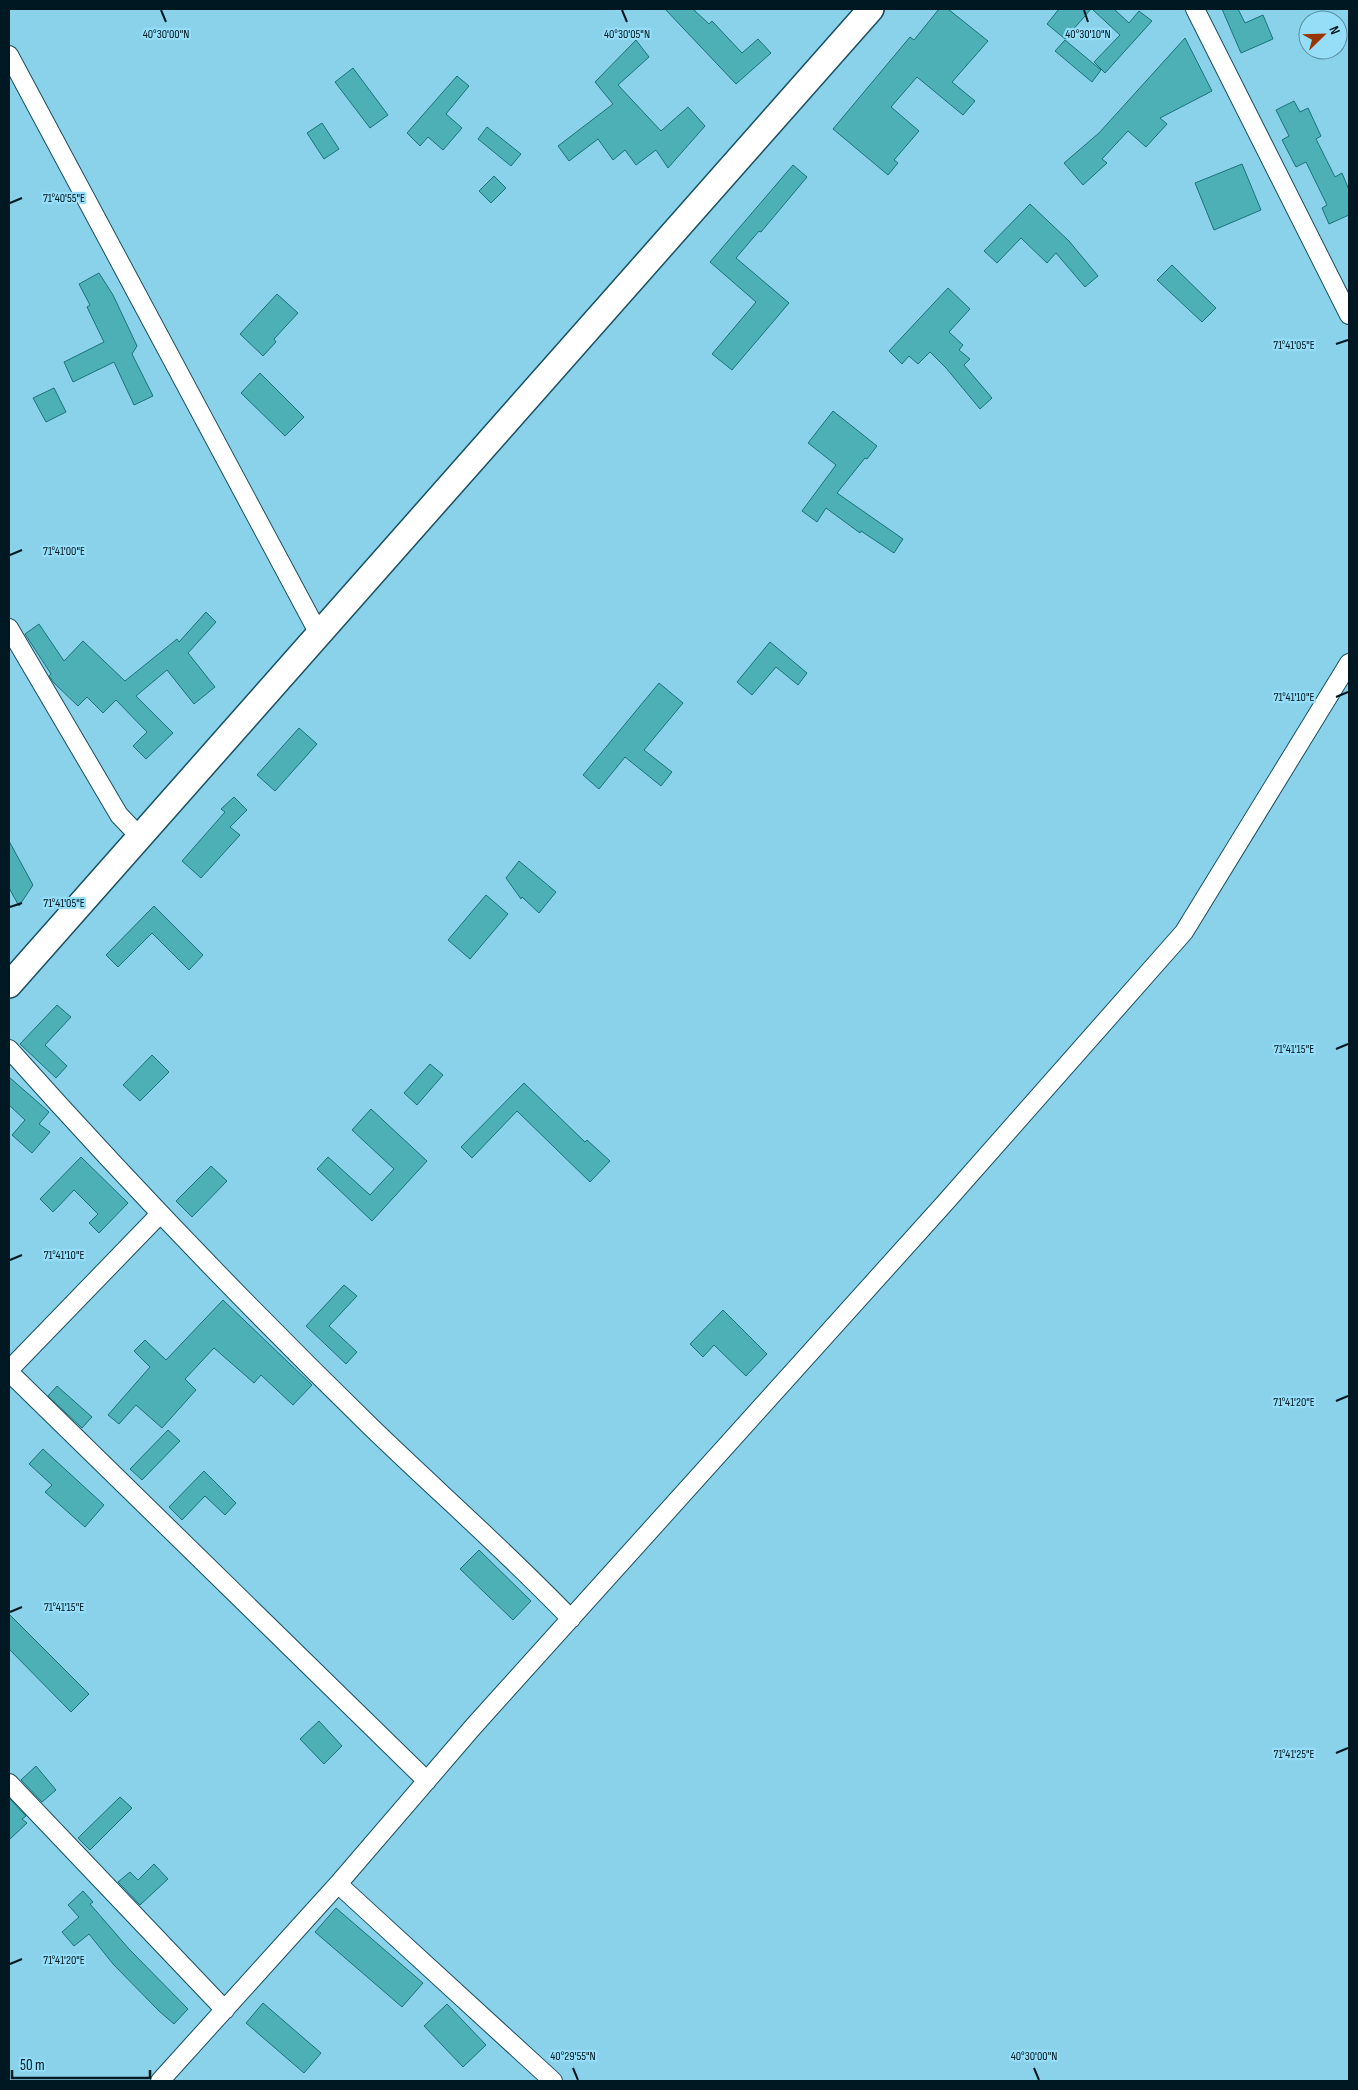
<svg xmlns="http://www.w3.org/2000/svg" width="1358" height="2090" font-family="'Sofia Sans Condensed',sans-serif">
<style>
.building{fill:#4db0b7;stroke:#1a7378}
.lines{fill:none;stroke-linecap:round;stroke-linejoin:round}
.street-casing{stroke:#185161;stroke-width:20}
.secondary-casing{stroke:#185161;stroke-width:28}
.street{stroke:#fff;stroke-width:18}
.secondary{stroke:#fff;stroke-width:25}
.ticks{fill:none;stroke:#001821;stroke-width:2}
.ticks-label{font-size:12px;text-anchor:middle;fill:#001821;stroke:#96def7;stroke-width:4.5;stroke-linejoin:round;paint-order:stroke}
</style>
<rect width="100%" height="100%" fill="#8ad1ea"/>
<path class="building" d="M665,9H693L709,24L712,21L742,53L758,39L771,53L736,84Z
M939,9H948L988,41L952,82L975,101L963,115L917,77L891,107L919,131L894,160L898,163L888,175L833,129L910,37L914,40Z
M1059,9H1091L1065,39L1047,24Z
M1092,9H1114L1129,23L1139,11L1152,21L1105,73L1094,62L1120,35Z
M1222,9H1238L1245,23L1263,15L1273,39L1241,53Z
M1185,38L1212,91L1160,118L1167,124L1146,147L1128,131L1102,159L1107,163L1083,185L1064,163L1099,133Z
M636,40L649,57L618,85L661,131L688,107L705,126L668,168L656,150L636,165L625,150L613,160L598,139L569,161L558,146L613,104L595,82Z
M1065,40L1101,70L1092,82L1055,51Z
M353,68L388,115L370,128L335,82Z
M457,76L469,86L446,114L462,128L443,150L428,137L420,146L407,133Z
M1294,101L1300,112L1308,108L1321,136L1316,139L1335,177L1342,173L1349,190V215L1329,224L1322,208L1327,205L1306,162L1296,167L1282,140L1289,136L1276,110Z
M322,123L339,149L324,159L307,133Z
M487,127L521,154L511,166L478,139Z
M1242,164L1261,210L1214,230L1195,183Z
M793,165L807,177L761,232L759,231L736,258L789,303L732,370L712,354L756,302L710,262Z
M494,176L506,188L491,203L479,191Z
M1030,204L1069,241L1098,276L1085,287L1056,253L1047,263L1021,238L997,263L984,251Z
M1172,265L1216,308L1202,322L1157,280Z
M99,273L113,295L137,346L132,354L153,396L134,405L114,362L73,382L64,362L104,342L87,307L90,305L79,284Z
M948,288L970,309L949,332L963,345L959,350L970,359L964,365L992,398L980,409L946,368L930,352L918,364L909,356L902,364L889,351Z
M277,294L298,313L274,339L276,342L263,356L240,334Z
M260,373L304,417L285,436L241,393Z
M54,388L66,412L46,422L33,398Z
M833,411L877,446L867,459L865,458L837,493L903,539L894,553L861,531L860,533L826,508L817,522L802,511L836,465L808,443Z
M206,612L216,622L188,653L215,687L194,704L167,670L136,696L173,733L146,759L133,746L147,732L116,700L103,713L87,697L78,706L54,683L49,676L51,674L25,634L39,624L64,661L83,641L125,681L177,639L179,642Z
M770,642L807,673L798,685L776,667L752,695L737,682Z
M659,683L683,703L644,750L672,772L661,786L625,757L599,789L583,775Z
M299,728L317,744L275,791L257,775Z
M234,797L247,810L230,827L240,835L201,878L182,861L225,812L221,809Z
M9,841L33,885L19,906L9,888Z
M519,861L556,892L539,913L522,897L521,899L506,878Z
M486,895L508,914L470,959L448,940Z
M154,906L203,955L189,970L152,933L118,967L106,955Z
M57,1005L71,1017L45,1045L67,1066L56,1078L20,1044Z
M152,1055L169,1072L140,1101L123,1085Z
M430,1064L443,1075L417,1105L404,1093Z
M9,1077L49,1112L39,1124L50,1132L32,1153L12,1135L25,1120L9,1105Z
M524,1083L585,1142L587,1140L610,1161L590,1182L517,1111L472,1158L461,1147Z
M371,1109L427,1161L372,1221L317,1169L328,1157L370,1195L394,1169L352,1130Z
M81,1157L128,1203L99,1233L89,1223L98,1214L74,1190L53,1212L40,1199Z
M211,1166L227,1181L192,1217L176,1201Z
M344,1285L357,1296L329,1326L357,1352L346,1364L306,1326Z
M223,1300L312,1385L293,1405L261,1375L254,1383L214,1348L185,1379L196,1390L162,1428L136,1405L119,1424L108,1415L150,1367L134,1351L145,1340L166,1360Z
M723,1310L767,1354L746,1376L714,1345L703,1357L690,1344Z
M57,1386L92,1417L82,1428L48,1396Z
M168,1430L180,1441L142,1480L130,1469Z
M43,1449L104,1505L85,1527L45,1492L52,1485L29,1464Z
M204,1471L236,1503L225,1515L205,1496L182,1520L169,1507Z
M479,1550L531,1601L513,1620L460,1569Z
M9,1614L89,1694L71,1712L9,1649Z
M319,1721L342,1746L324,1764L300,1739Z
M36,1766L56,1790L42,1802L21,1780Z
M120,1797L132,1808L90,1850L78,1838Z
M9,1798L26,1816L22,1819L27,1823L9,1840Z
M154,1864L168,1879L140,1905L118,1882L130,1872L138,1880Z
M83,1891L93,1902L90,1904L129,1949L188,2009L174,2024L159,2011L113,1964L89,1934L74,1946L62,1932L79,1917L68,1905Z
M336,1908L423,1983L402,2007L315,1932Z
M263,2003L321,2053L304,2073L246,2023Z
M447,2004L486,2045L463,2067L424,2026Z"/>
<g class="lines">
<defs>
<path id="street" d="M1195,9L1349,315
M9,55L319,634
M9,628L119,815L140,837
M9,1049C125,1179 246,1305 371,1427C437,1491 507,1552 571,1619
M9,1370L160,1214
M9,1372L427,1781
M9,1783L225,2010
M338,1884L473,1727L944,1204L1184,932L1349,663
M160,2081L338,1884L553,2081"/>
<path id="secondary" d="M9,985L871,9"/>
</defs>
<use href="#street" class="street-casing"/>
<use href="#secondary" class="secondary-casing"/>
<use href="#street" class="street"/>
<use href="#secondary" class="secondary"/>
</g>
<path class="ticks" d="M161,10L166,22M622,10L627,22M1084,10L1088,22M10,203L22,198M1336,344L1348,340M10,555L22,550M1336,697L1348,692M10,907L22,903M1336,1049L1348,1044M10,1260L22,1255M1336,1401L1348,1396M10,1612L22,1607M1336,1753L1348,1748M10,1964L22,1959M573,2068L578,2080M1034,2068L1039,2080"/>
<g class="ticks-label">
<text x="166" y="38">40°30'00"N</text>
<text x="627" y="38">40°30'05"N</text>
<text x="1088" y="38">40°30'10"N</text>
<text x="64" y="202">71°40'55"E</text>
<text x="1294" y="349">71°41'05"E</text>
<text x="64" y="555">71°41'00"E</text>
<text x="1294" y="701">71°41'10"E</text>
<text x="64" y="907">71°41'05"E</text>
<text x="1294" y="1053">71°41'15"E</text>
<text x="64" y="1259">71°41'10"E</text>
<text x="1294" y="1406">71°41'20"E</text>
<text x="64" y="1611">71°41'15"E</text>
<text x="1294" y="1758">71°41'25"E</text>
<text x="64" y="1964">71°41'20"E</text>
<text x="573" y="2060">40°29'55"N</text>
<text x="1034" y="2060">40°30'00"N</text>
</g>
<rect width="1358" height="2090" fill="none" stroke="#001821" stroke-width="20"/>
<g transform="translate(1323 35) rotate(67)"><circle r="24" fill="#96def7" stroke="#5a8fa1"/>
<path d="M0-4L9 19L0 12L-9 19Z" fill="#993500"/>
<text y="-8" font-size="14" font-weight="bold" text-anchor="middle" fill="#001821">N</text>
</g>
<path d="M12 2070v8h138v-8" fill="none" stroke="#001821" stroke-width="2.5"/>
<text x="20" y="2070" font-size="15" fill="#001821" stroke="#96def7" stroke-width="4" paint-order="stroke">50 m</text>
</svg>
